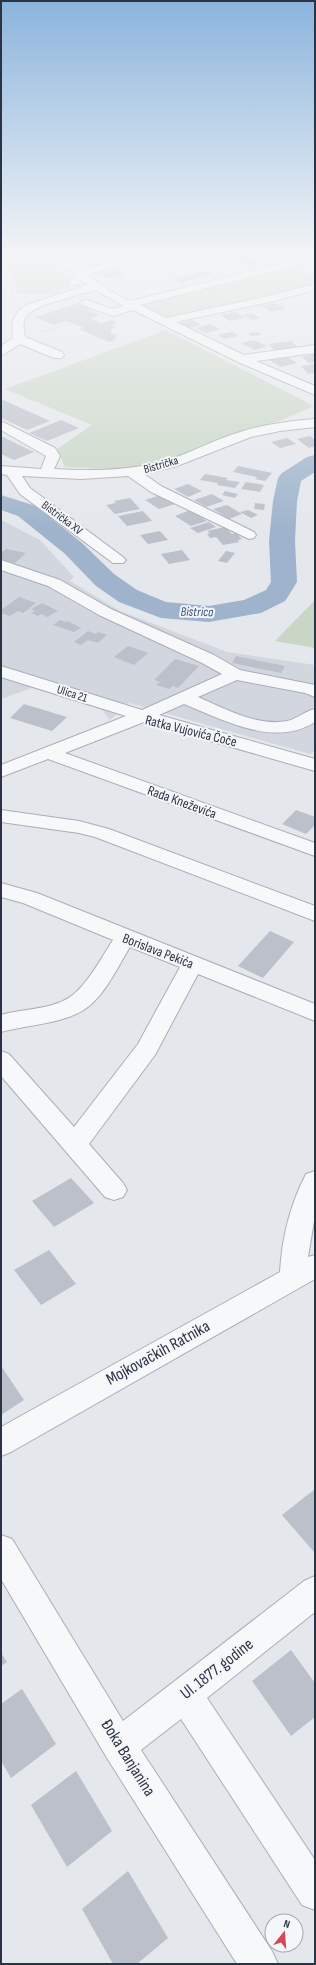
<svg xmlns="http://www.w3.org/2000/svg" width="316" height="1965" font-family="'Sofia Sans Condensed',sans-serif">
<style>
.built{fill:#d2d6de}
.green{fill:#c9d6c5}
.lines{fill:none;stroke-linecap:round;stroke-linejoin:round}
.river{fill:#9fb4cc;fill-rule:evenodd}
.building{fill:#bbc0ca}
.minor-casing{stroke:#a9aeb7;stroke-width:2}
.path{stroke:#c2c5cb;stroke-width:1.5;stroke-dasharray:1.5 1.5;stroke-linecap:butt}
.minor{fill:#f7f8fa;fill-rule:evenodd}
.labels{text-anchor:middle;dominant-baseline:central;stroke-width:4;stroke-linejoin:round;paint-order:stroke}
.far-street-label{font-size:12px;fill:#2b3445;stroke:#f4f6f9}
.far-water-label{font-size:13px;font-style:italic;fill:#34527a;stroke:#f4f6f9}
.street-label{font-size:14px;fill:#2b3445;stroke:#f4f6f9}
.near-street-label{font-size:17px;fill:#2b3445;stroke:#f4f6f9}
</style>
<rect width="100%" height="100%" fill="#e4e7ec"/>
<path class="built" d="M1,520L40,540L74,577L70,581L120,611L227,652L315,665V751L310,754L129,703L110,720L102,710L32,688L1,699Z"/>
<path class="green" d="M13,253H37L73,280L67,288L55,294H18L9,261Z
M296,267L315,275V285L167,319L141,305Z
M166,330L314,406L282,420L227,437L160,463L123,469L65,467L57,449L92,425L5,389Z
M315,600V648L275,641Z"/>
<g class="lines">
<path class="river" d="M315,455V472L301,481L297,501L295,541L297,582L289,595L285,601L261,613L209,622L161,618L119,602L96,586L64,553L18,516L1,510V495L36,506L82,543L114,574L137,590L166,602L209,606L244,600L266,590L271,582L269,541L273,501L278,478L282,473L307,457Z"/>
</g>
<path class="building" d="M102,253H106L114,257L100,260L92,256Z
M246,255L263,263L248,267L231,259Z
M119,270L125,275L104,278L97,273Z
M203,271L212,274L181,283L172,279Z
M79,303L91,308L86,309L100,315L90,318L101,323L111,320L117,322L111,325L117,327L111,329V333L116,335L115,340L109,342L79,329L84,328L67,321L54,325L35,317Z
M276,303L286,309L271,312L261,306Z
M236,312L246,318L230,321L220,315Z
M251,313L260,318L252,320L243,315Z
M193,320L201,325L189,328L180,323Z
M210,324L220,329L206,333L196,328Z
M232,332L239,336L224,339L217,335Z
M258,332L262,335L251,336L248,333Z
M254,340L267,346L255,350L241,343Z
M291,341L299,348L276,351L268,344Z
M315,353V362L309,363L302,357Z
M284,355L297,363L281,367L268,359Z
M314,364L315,373L308,374L301,366Z
M1,399L50,421L27,430L1,418Z
M61,420L79,428L47,441L29,433Z
M1,436L34,452L14,460L1,454Z
M310,436L315,440V446L309,448L297,439Z
M287,438L296,444L280,448L271,442Z
M238,466L272,473L265,481L255,479L257,477L233,472Z
M205,474L228,478L226,480L240,482L235,488L217,485L218,483L200,480Z
M246,482L264,485L260,492L241,489Z
M188,484L202,491L188,497L174,489Z
M225,491L238,494L235,498L222,495Z
M212,494L224,501L206,507L194,500Z
M161,495L175,504L159,509L145,500Z
M130,498L140,509L115,514L106,505L116,503L114,501Z
M255,503L265,504L264,510L254,509Z
M227,505L242,514L229,519L213,509Z
M190,510L207,521L191,526L175,516Z
M248,510L258,515L251,518L240,512Z
M143,511L152,521L127,526L118,516Z
M209,522L216,527L198,533L190,528Z
M225,527L232,534L236,533L242,539L238,540L239,542L223,545L216,537L210,538L207,534L210,533L207,531Z
M160,531L168,540L148,544L140,535Z
M6,549L26,553L15,563L1,560V553Z
M182,550L190,560L169,564L161,554Z
M226,551L235,553L227,563L218,561Z
M19,597L36,603L23,613L18,611L10,616L1,613V610Z
M42,603L58,611L47,617L41,614L38,616L31,613L35,611L31,609Z
M60,620L66,622L68,621L81,628L74,632L53,625Z
M88,631L96,634L98,632L107,635L98,643L88,640L81,645L74,642Z
M128,646L148,653L134,665L114,657Z
M236,656L285,666L281,673L232,663Z
M175,659L199,666L178,688L173,686L169,689L156,685L160,682L154,680Z
M24,704L67,717L52,731L10,718Z
M296,810L315,817V825L306,834L282,824Z
M270,931L294,942L263,978L238,966Z
M71,1178L94,1203L54,1227L32,1201Z
M49,1250L76,1284L41,1305L14,1270Z
M1,1366L24,1400L1,1415Z
M315,1489V1551L314,1552L282,1515Z
M291,1650L315,1683V1717L291,1736L252,1681Z
M1,1653L7,1662L1,1666Z
M22,1689L56,1744L11,1778L1,1761V1704Z
M76,1771L112,1831L67,1867L31,1805Z
M128,1871L168,1938L137,1964H113L82,1909Z"/>
<g class="lines">
<defs>
<path id="minor" d="M45,253H57L81,270L143,253H162L88,275L110,291L130,301L315,255V261L140,305L166,318L269,296L315,284V290L270,302L176,322L244,355L315,345V353L256,361L315,386V395L238,362L133,310L113,316L82,305L80,303L82,301L86,300L113,309L124,306L95,290C80,295 31,305 25,318C22,324 24,331 25,337L62,352L64,355L62,358H54L20,344L1,356V346L13,338C11,322 13,314 26,305L88,285L81,280L78,285H70L69,283L74,275Z
M315,419V427L280,431L251,437L177,466L144,474L161,486L254,532L256,535L254,538L249,539L151,492L128,476L81,479L22,476L30,488L123,557L126,560L123,563H113L20,494L7,475L1,474V466L41,469L46,456L1,430V423L3,422L55,448L60,456L54,469C89,471 126,471 160,462C185,456 207,443 231,435C258,425 287,421 315,419Z
M1,560L60,580L111,609L214,655L240,670L315,685V697L305,693L237,680L198,697C224,708 257,727 287,721C297,719 305,711 315,709V722C275,748 223,720 184,704L159,715L315,759V771L144,722L65,753L315,843V856L48,759L1,777V765L126,716L1,677V666L142,710L222,674L202,663L99,615L48,586L1,570Z
M1,810L79,821L109,829L315,906V921L95,837L79,833L1,822Z
M1,883L37,893L315,1004V1021L198,974L155,1055L89,1144L123,1183L127,1190L123,1197L114,1200L105,1197L1,1076V1051L9,1054L74,1127L138,1044L180,967L130,947C117,968 104,998 82,1011C60,1024 26,1025 1,1032V1015C21,1009 46,1010 65,1000C85,990 101,958 113,940L23,903L1,897Z
M315,1171V1215L308,1257L315,1255V1279L11,1452L1,1456V1427L280,1272C282,1237 290,1205 306,1174Z
M1,1535L12,1539L123,1721L304,1581L315,1576V1612L207,1698L315,1860V1910L302,1905L181,1719L141,1750L272,1951L278,1964H237L107,1758L1,1579Z"/>
</defs>
<use href="#minor" class="minor-casing"/>
<path class="path" d="M1,261L5,253
M1,265L11,278L14,303
M41,332L60,326"/>
<use href="#minor" class="minor"/>
</g>
<linearGradient id="sky" x2="0" y2="1"><stop stop-color="#8bb4dd"/><stop offset="0.48" stop-color="#f3f4f6"/><stop offset="1" stop-color="#f3f4f6" stop-opacity="0"/></linearGradient>
<rect width="316" height="529" fill="url(#sky)"/>
<g class="labels">
<g class="far-street-label">
<text transform="translate(161 465) rotate(-16)">Bistrička</text>
<text transform="translate(62 518) rotate(37)">Bistrička XV</text>
<text transform="translate(72 694) rotate(18)">Ulica 21</text>
</g>
<g class="far-water-label">
<text transform="translate(197 612) rotate(1)">Bistrica</text>
</g>
<g class="street-label">
<text transform="translate(191 731) rotate(14)">Ratka Vujovića Čoče</text>
<text transform="translate(182 802) rotate(20)">Rada Kneževića</text>
<text transform="translate(158 951) rotate(21)">Borislava Pekića</text>
</g>
<g class="near-street-label">
<text transform="translate(158 1353) rotate(-29)">Mojkovačkih Ratnika</text>
<text transform="translate(217 1669) rotate(-38)">Ul. 1877. godine</text>
<text transform="translate(128 1758) rotate(58)">Đoka Banjanina</text>
</g>
</g>
<rect width="316" height="1965" fill="none" stroke="#2b3445" stroke-width="4"/>
<g transform="translate(284 1933) rotate(17)"><circle r="19" fill="#f4f6f9" stroke="#a4a8b1"/>
<path d="M0-3L7 15L0 10L-7 15Z" fill="#d1495b"/>
<text y="-6" font-size="11" font-weight="bold" text-anchor="middle" fill="#2b3445">N</text>
</g>
</svg>
